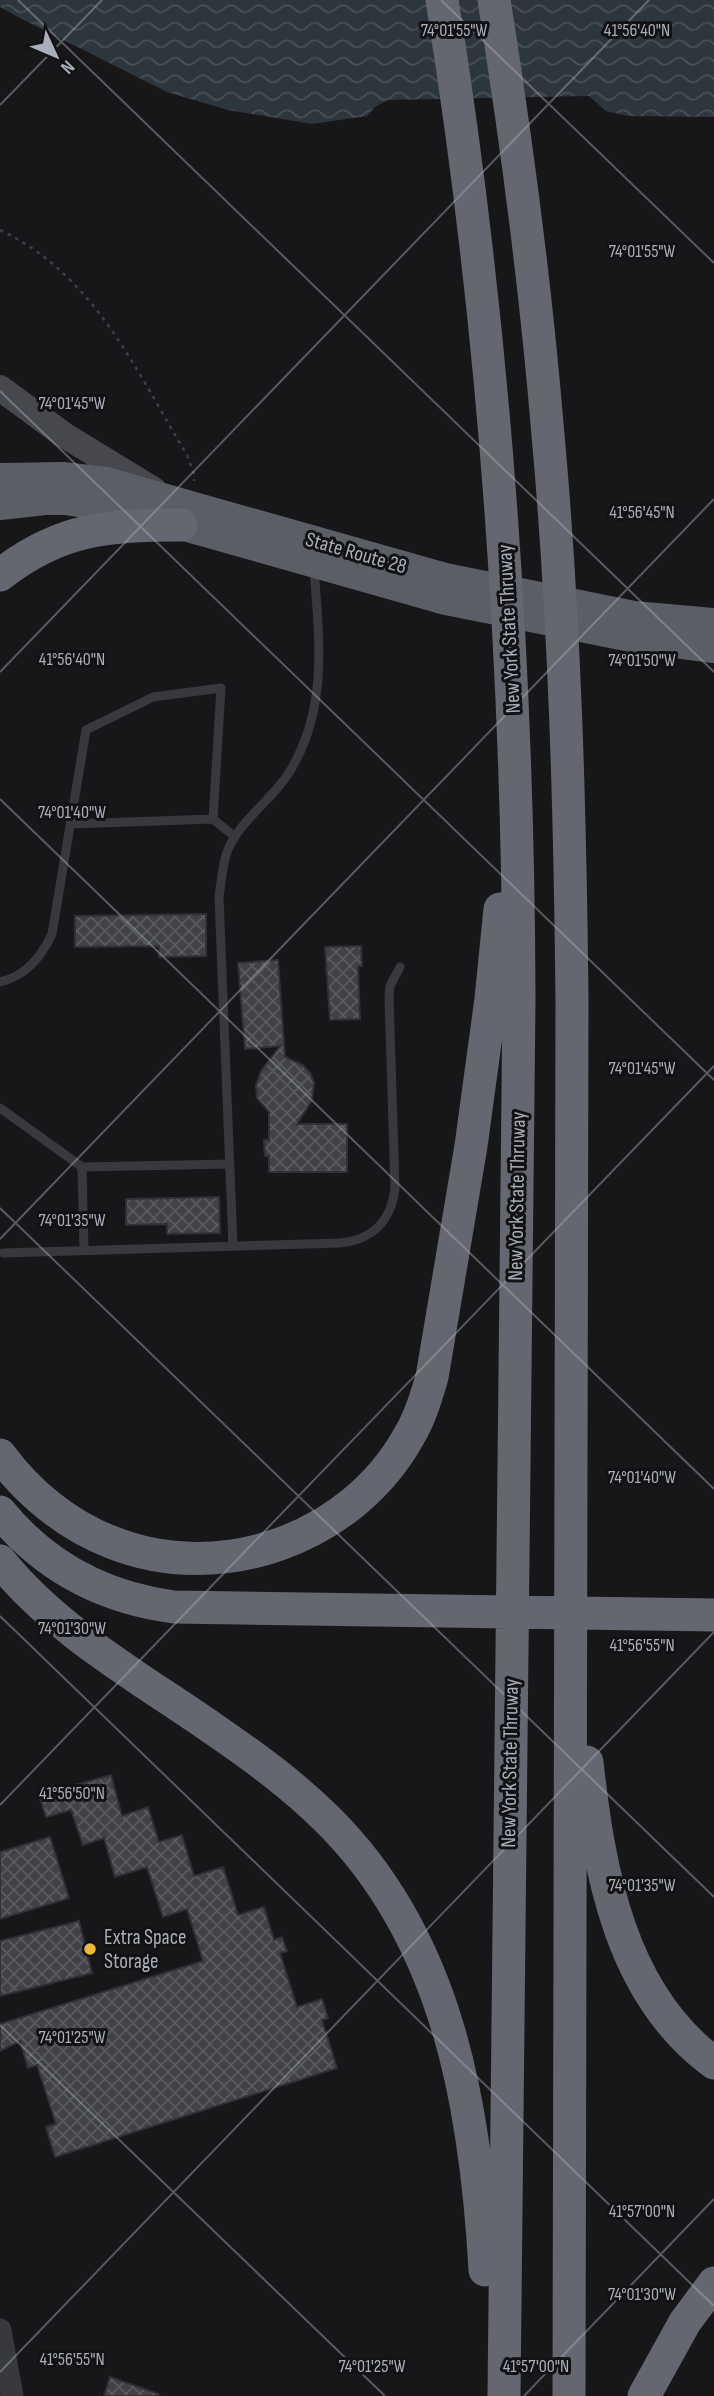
<svg xmlns="http://www.w3.org/2000/svg" width="714" height="2396" font-family="'Sofia Sans Condensed',sans-serif">
<style>
.water{fill:url(#water-waves)}
.building{fill:url(#building-cross-hatch);stroke:#313135;stroke-width:2}
.lines{fill:none;stroke-linecap:round;stroke-linejoin:round}
.path{stroke:#3e4045;stroke-width:2.5;stroke-dasharray:3.5 5;stroke-linecap:butt}
.service{stroke:#38393e;stroke-width:9}
.tertiary{stroke:#38393e;stroke-width:23}
.secondary{stroke:#46484e;stroke-width:26}
.trunk{stroke:#5c5e66;stroke-width:30}
.motorway{stroke:#64676f;stroke-width:33}
.ticks{fill:none;stroke:#aaaeb9;stroke-width:2;stroke-opacity:0.45}
.poi-dot{fill:#efb839;stroke:#121214;stroke-width:2.5}
.labels{text-anchor:middle;dominant-baseline:central;stroke-width:6;stroke-linejoin:round;paint-order:stroke}
.street-label{font-size:21px;fill:#aaaeb9;stroke:#121214}
.poi-label{font-size:21px;fill:#aaaeb9;stroke:#121214;text-anchor:start}
.ticks-label{font-size:18px;text-anchor:middle;fill:#aaaeb9;stroke:#121214;stroke-width:6;stroke-linejoin:round;paint-order:stroke}
</style>
<defs>
<pattern id="water-waves" width="16" height="10" patternUnits="userSpaceOnUse" patternTransform="scale(1.75)"><rect width="16" height="10" fill="#2d353d"/><path d="M0 5q4-4 8 0t8 0" fill="none" stroke="#495057"/></pattern>
<pattern id="building-cross-hatch" width="8" height="8" patternUnits="userSpaceOnUse" patternTransform="scale(1.75)"><rect width="8" height="8" fill="#414246"/><path d="M0 0l8 8M0 8l8-8" fill="none" stroke="#5a5b5f"/></pattern>
</defs>
<rect width="100%" height="100%" fill="#171719"/>
<path class="water" d="M0,0H714V117L628,116L606,111L589,96L388,100L375,107L367,116L312,124L228,110L167,92L18,17L0,7Z"/>
<path class="building" d="M206,914V956L159,957V946L75,947V916Z
M361,946L362,966H358L360,1019L330,1020L325,947Z
M278,960L285,1057L303,1065L310,1073L314,1082L312,1100L297,1124H347V1172H269V1156H265L264,1140H269V1112L257,1098L256,1085L261,1071L280,1046L245,1049L238,963Z
M219,1197L220,1233L167,1234V1224L126,1225V1199Z
M111,1775L122,1816L148,1807L159,1842L182,1835L194,1876L223,1867L238,1915L264,1907L274,1940L282,1937L287,1951L280,1953L297,2007L322,1999L328,2018L322,2020L337,2068L55,2157L46,2127L56,2124L37,2065L28,2068L20,2041L0,2051V2024L203,1961L187,1909L163,1917L147,1867L115,1877L104,1838L83,1845L71,1810L46,1817L39,1795Z
M50,1837L69,1898L0,1919V1852Z
M79,1921L92,1973L0,1996V1941Z
M110,2377L159,2394L158,2396H104Z"/>
<g class="lines">
<path class="path" d="M0,230C94,274 136,371 187,455L194,474V481"/>
<path class="service" d="M213,819L235,837
M0,982C26,976 41,957 52,934L86,730L153,697L221,688L213,819L71,824
M0,1108L82,1167L230,1164
M82,1167L84,1250
M233,1246L219,897C221,884 222,869 226,855C236,822 276,798 293,766C328,704 319,637 314,569
M3,1253L340,1243C372,1240 391,1221 395,1189L389,997L390,986L400,967"/>
<path class="tertiary" d="M0,2330L12,2396"/>
<path class="secondary" d="M0,388L64,435L154,490"/>
<path class="trunk" d="M0,478L63,477L106,482L445,578L634,616L714,623
M0,505L45,500H65L105,506L181,525L446,600L636,638L714,648"/>
<path class="motorway" d="M442,0C495,330 518,664 519,999L504,2396
M494,0C517,144 536,289 548,435C565,623 570,811 572,999L569,2396
M0,575C60,528 108,525 181,525
M0,1455C28,1493 67,1525 111,1542C220,1586 352,1539 409,1436C420,1418 426,1397 432,1377L471,1146L491,999L500,909
M0,1512C45,1567 105,1598 174,1607L714,1615
M0,1561C55,1630 140,1678 212,1728C253,1756 293,1785 328,1820C448,1939 476,2108 485,2270
M587,1762C599,1871 620,1994 714,2063
M644,2396L685,2322L714,2283"/>
</g>
<path class="ticks" d="M18,0L714,672M441,0L714,263M0,105L102,0M0,391L714,1080M0,672L649,0M0,799L714,1489M0,1208L714,1897M0,1239L714,499M0,1616L714,2306M0,1805L714,1066M0,2025L385,2396M0,2372L714,1632M524,2396L714,2199"/>
<circle class="poi-dot" cx="90" cy="1949" r="7"/>
<g class="labels">
<g class="street-label">
<text transform="translate(356 553) rotate(16)">State Route 28</text>
<text transform="translate(509 629) rotate(-93)">New York State Thruway</text>
<text transform="translate(517 1196) rotate(-89)">New York State Thruway</text>
<text transform="translate(510 1763) rotate(-89)">New York State Thruway</text>
</g>
<g class="poi-label">
<text x="104" y="1937">Extra Space<tspan x="104" dy="24">Storage</tspan></text>
</g>
</g>
<g class="ticks-label">
<text x="454" y="36">74°01'55"W</text>
<text x="637" y="36">41°56'40"N</text>
<text x="642" y="257">74°01'55"W</text>
<text x="72" y="409">74°01'45"W</text>
<text x="642" y="518">41°56'45"N</text>
<text x="72" y="665">41°56'40"N</text>
<text x="642" y="666">74°01'50"W</text>
<text x="72" y="818">74°01'40"W</text>
<text x="642" y="1074">74°01'45"W</text>
<text x="72" y="1226">74°01'35"W</text>
<text x="642" y="1483">74°01'40"W</text>
<text x="72" y="1634">74°01'30"W</text>
<text x="642" y="1651">41°56'55"N</text>
<text x="72" y="1799">41°56'50"N</text>
<text x="642" y="1891">74°01'35"W</text>
<text x="72" y="2043">74°01'25"W</text>
<text x="642" y="2217">41°57'00"N</text>
<text x="642" y="2300">74°01'30"W</text>
<text x="72" y="2365">41°56'55"N</text>
<text x="536" y="2372">41°57'00"N</text>
<text x="372" y="2372">74°01'25"W</text>
</g>
<g transform="translate(56 56) rotate(134)" stroke="#121214" stroke-width="5" paint-order="stroke">
<path d="M0-5L12 26L0 18L-12 26Z" fill="#aaaeb9"/>
<text y="-10" font-size="19" font-weight="bold" text-anchor="middle" fill="#aaaeb9">N</text>
</g>
</svg>
